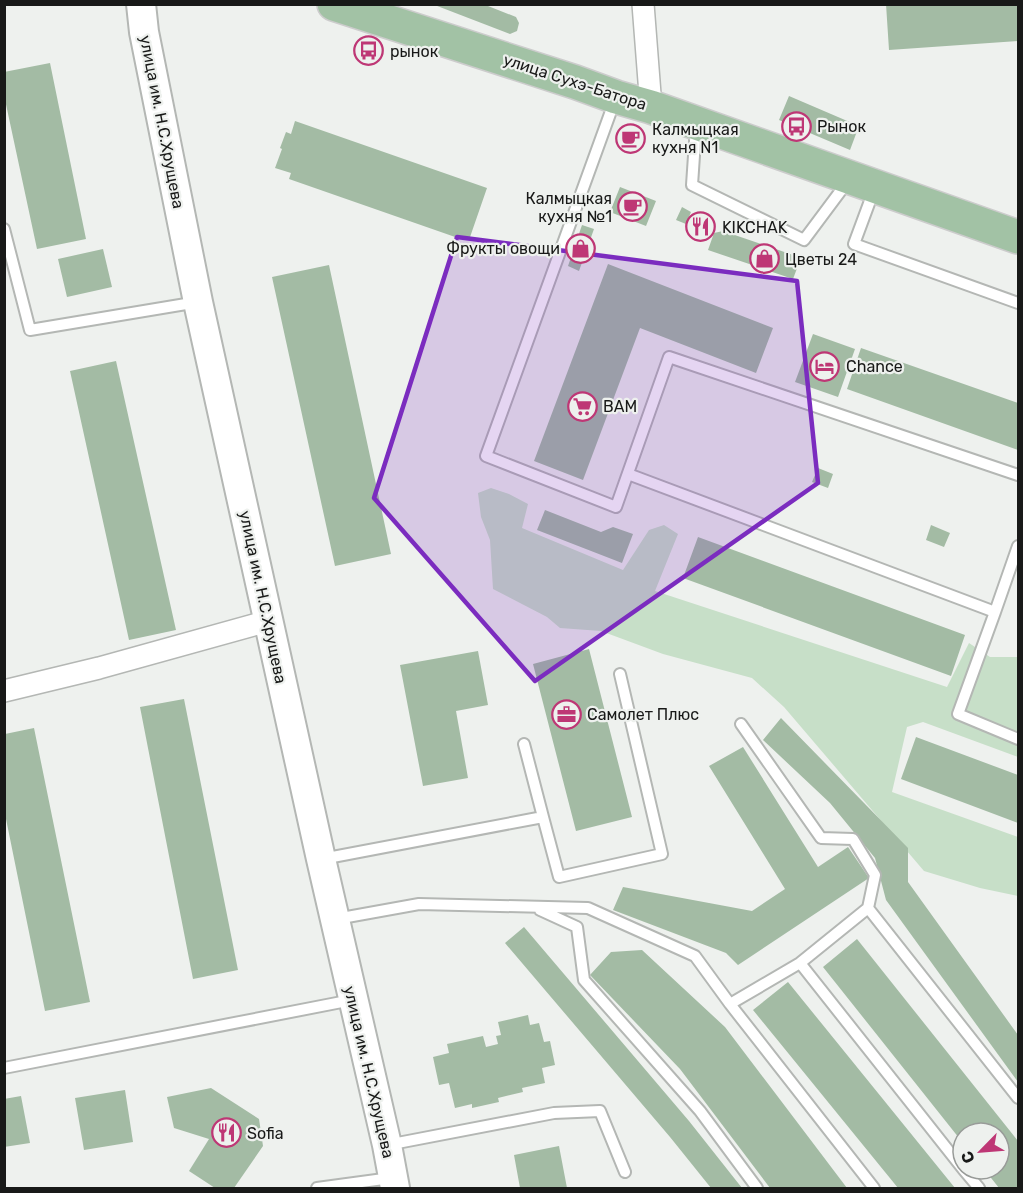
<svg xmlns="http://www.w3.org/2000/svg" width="1023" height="1193" font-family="Rubik,sans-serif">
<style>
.green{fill:#c7dfc8}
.building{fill:#a3bba4}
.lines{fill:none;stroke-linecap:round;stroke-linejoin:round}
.lane-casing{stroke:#b4b7b4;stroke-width:14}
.street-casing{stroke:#b4b7b4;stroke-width:24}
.secondary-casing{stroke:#b4b7b4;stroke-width:32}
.primary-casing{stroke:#ccc;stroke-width:36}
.lane{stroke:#fff;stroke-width:10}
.street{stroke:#fff;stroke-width:21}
.secondary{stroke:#fff;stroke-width:28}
.primary{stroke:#a2c2a5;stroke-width:33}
.marked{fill:#7b2cbf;fill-opacity:0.2;stroke:#7b2cbf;stroke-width:4.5;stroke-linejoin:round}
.labels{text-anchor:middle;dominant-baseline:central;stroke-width:4.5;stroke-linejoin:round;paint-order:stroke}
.poi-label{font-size:16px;fill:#181918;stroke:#eef1ee;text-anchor:start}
.street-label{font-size:16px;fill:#181918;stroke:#eef1ee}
</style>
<rect width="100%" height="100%" fill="#eef1ee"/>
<path class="green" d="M491,488L509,494L528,504L522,528L623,570L649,530L664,525L678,534L655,591L947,687L969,643L990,657H1018V757L923,722L907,727L892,792L1018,837V896L980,888L924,871L784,707L752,678L663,654L601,631L560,628L547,617L493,589L490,540L481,517L478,493Z"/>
<path class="building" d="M432,4H483L516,17L519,23L517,31L510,34Z
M886,4H1018V41L889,50Z
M50,63L86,239L37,249L4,95V72Z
M789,96L859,126L850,150L779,120Z
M295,121L487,188L469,240L458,237V238L289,179L291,173L275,168L282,149L280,148L286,132L291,134Z
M620,187L656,201L646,226L610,212Z
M682,207L691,212L686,224L676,220Z
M695,215L713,222L706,239L688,232Z
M582,225L594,229L579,271L568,266Z
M723,231L793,255L799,263L793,279L708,250L714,233Z
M103,249L112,287L67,297L58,259Z
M608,264L773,328L756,373L640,328L583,480L534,461Z
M329,265L391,554L335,566L272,277Z
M813,334L855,349L838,397L795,382Z
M861,348L1018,403V450L847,389Z
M116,361L176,630L129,640L70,371Z
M818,468L833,474L828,488L812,482Z
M545,510L601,532L613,527L633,534L622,563L537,530Z
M931,525L950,533L944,547L926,540Z
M698,537L965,635L951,676L683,578Z
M589,649L632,817L576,831L533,664Z
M478,651L488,705L456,711L468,778L423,786L400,665Z
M184,699L238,970L193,979L140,707Z
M781,718L908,848V882L1018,1035V1082L886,900L875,858L830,803L763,740Z
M34,728L90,1002L45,1011L5,814V734Z
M916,737L1018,775V823L901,779Z
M743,747L818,867L848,847L869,878L738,965L726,953L613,910L623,887L752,911L785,889L709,766Z
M524,927L689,1121L742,1188H711L670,1137L505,943Z
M857,939L1018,1141V1188H999L984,1169H999V1133H963V1143L823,967Z
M642,950L725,1027L847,1188H770L680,1069L590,975L611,952Z
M788,982L955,1188H898L753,1010Z
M528,1015L530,1025L539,1023L544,1042L550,1041L555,1065L542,1068L545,1083L522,1088L523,1092L498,1098L499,1102L472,1108V1104L455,1108L449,1083L439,1085L433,1057L449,1053L447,1044L483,1036L486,1047L498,1044L496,1036L501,1035L498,1022Z
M211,1088L259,1119L263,1146L234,1188H215L189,1171L209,1139L174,1128L167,1097Z
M125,1090L133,1142L84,1150L75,1098Z
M21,1096L30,1143L4,1147V1099Z
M559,1146L567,1188H520L514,1155Z"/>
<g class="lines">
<defs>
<path id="lane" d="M615,100L486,456L616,507L669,357L1018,475
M696,126L692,185L804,240L848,181
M874,190L854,244L1018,303
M4,229L30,330L198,302
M628,474L995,612L958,714L1018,739
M995,612L1018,546
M741,724L821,838L853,839L875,875L868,908
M543,817L559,877L662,854L620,674
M322,859L543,817L524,744
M540,910L577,927L584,980L700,1111L757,1188
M336,919L419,904L588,908L695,956L730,1004L800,963
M730,1004L874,1188
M4,1068L352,1000
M387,1145L554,1113L600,1111L625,1172
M963,1169L800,963L868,908L1018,1098
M963,1169L979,1188
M317,1188L391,1178"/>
<path id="street" d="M643,4L651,107
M4,691L99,668L268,621"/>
<path id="secondary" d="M141,4L144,32L198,302L321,859L387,1145L395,1188"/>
<path id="primary" d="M334,4L575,82L616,97L651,107L1018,237"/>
</defs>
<use href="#lane" class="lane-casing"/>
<use href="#street" class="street-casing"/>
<use href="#secondary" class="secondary-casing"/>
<use href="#primary" class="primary-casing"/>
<use href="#lane" class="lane"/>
<use href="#street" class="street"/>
<use href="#secondary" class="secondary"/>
<use href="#primary" class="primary"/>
</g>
<path class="marked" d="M457,237L797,281L818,483L535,681L374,498Z"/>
<defs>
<symbol id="bus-ring" viewBox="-11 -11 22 22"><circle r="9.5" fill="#eef1ee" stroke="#be3775" stroke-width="1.5"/><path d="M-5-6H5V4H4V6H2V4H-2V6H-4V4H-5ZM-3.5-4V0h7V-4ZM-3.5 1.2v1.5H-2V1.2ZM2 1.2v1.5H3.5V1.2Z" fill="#be3775"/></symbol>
<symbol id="cafe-ring" viewBox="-11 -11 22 22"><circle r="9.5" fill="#eef1ee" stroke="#be3775" stroke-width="1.5"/><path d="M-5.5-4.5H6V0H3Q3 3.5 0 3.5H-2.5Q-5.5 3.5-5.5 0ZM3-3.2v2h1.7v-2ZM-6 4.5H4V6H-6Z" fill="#be3775"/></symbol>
<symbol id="restaurant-ring" viewBox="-11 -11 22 22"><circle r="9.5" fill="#eef1ee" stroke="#be3775" stroke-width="1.5"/><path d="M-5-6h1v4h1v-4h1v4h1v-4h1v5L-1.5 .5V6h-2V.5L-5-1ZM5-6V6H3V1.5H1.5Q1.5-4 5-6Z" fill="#be3775"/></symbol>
<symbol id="shop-ring" viewBox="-11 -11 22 22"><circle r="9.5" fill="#eef1ee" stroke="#be3775" stroke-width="1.5"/><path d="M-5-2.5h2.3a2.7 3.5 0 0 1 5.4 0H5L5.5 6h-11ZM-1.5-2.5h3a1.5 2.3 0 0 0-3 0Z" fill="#be3775"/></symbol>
<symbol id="hotel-ring" viewBox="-11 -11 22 22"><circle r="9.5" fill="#eef1ee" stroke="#be3775" stroke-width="1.5"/><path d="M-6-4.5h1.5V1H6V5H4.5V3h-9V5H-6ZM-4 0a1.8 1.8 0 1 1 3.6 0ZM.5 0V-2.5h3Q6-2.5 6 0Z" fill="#be3775"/></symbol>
<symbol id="supermarket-ring" viewBox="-11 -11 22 22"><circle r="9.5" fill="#eef1ee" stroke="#be3775" stroke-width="1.5"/><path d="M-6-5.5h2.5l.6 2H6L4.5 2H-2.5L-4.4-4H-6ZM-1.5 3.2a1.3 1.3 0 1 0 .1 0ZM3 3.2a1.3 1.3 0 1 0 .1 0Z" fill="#be3775"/></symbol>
<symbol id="office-ring" viewBox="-11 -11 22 22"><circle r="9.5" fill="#eef1ee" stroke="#be3775" stroke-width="1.5"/><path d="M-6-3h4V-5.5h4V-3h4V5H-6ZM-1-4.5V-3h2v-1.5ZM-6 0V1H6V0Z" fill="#be3775"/></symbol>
</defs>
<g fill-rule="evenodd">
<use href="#bus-ring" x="352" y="34" width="33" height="33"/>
<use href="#bus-ring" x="780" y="110" width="33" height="33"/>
<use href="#cafe-ring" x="614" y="122" width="33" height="33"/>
<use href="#cafe-ring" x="616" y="190" width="33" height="33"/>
<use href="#restaurant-ring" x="684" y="210" width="33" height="33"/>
<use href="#shop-ring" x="564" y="232" width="33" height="33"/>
<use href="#shop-ring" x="748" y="242" width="33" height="33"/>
<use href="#hotel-ring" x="808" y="350" width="33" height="33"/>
<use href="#supermarket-ring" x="566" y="390" width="33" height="33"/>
<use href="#office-ring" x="550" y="698" width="33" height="33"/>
<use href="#restaurant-ring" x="210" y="1116" width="33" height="33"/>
</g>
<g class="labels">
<g class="poi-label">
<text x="390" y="51">рынок</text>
<text x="817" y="126">Рынок</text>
<text x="652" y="129">Калмыцкая<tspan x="652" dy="18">кухня N1</tspan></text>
<text x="612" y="198" text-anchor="end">Калмыцкая<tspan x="612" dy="18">кухня №1</tspan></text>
<text x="722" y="227">KIKCHAK</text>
<text x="560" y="248" text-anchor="end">Фрукты овощи</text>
<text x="785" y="259">Цветы 24</text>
<text x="846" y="366">Chance</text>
<text x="603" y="406">ВАМ</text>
<text x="587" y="714">Самолет Плюс</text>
<text x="247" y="1133">Sofia</text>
</g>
<g class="street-label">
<text transform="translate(575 82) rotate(18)">улица Сухэ-Батора</text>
<text transform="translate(162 122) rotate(79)">улица им. Н.С.Хрущева</text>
<text transform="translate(263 597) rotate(78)">улица им. Н.С.Хрущева</text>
<text transform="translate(369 1072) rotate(77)">улица им. Н.С.Хрущева</text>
</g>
</g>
<rect width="1023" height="1193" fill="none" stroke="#181918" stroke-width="12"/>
<g transform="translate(981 1151) rotate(245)"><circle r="28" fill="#eef1ee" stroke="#989b98" stroke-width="1.5"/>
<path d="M0-4.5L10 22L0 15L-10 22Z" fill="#be3775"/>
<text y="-9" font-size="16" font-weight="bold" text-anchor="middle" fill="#181918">С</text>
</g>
</svg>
